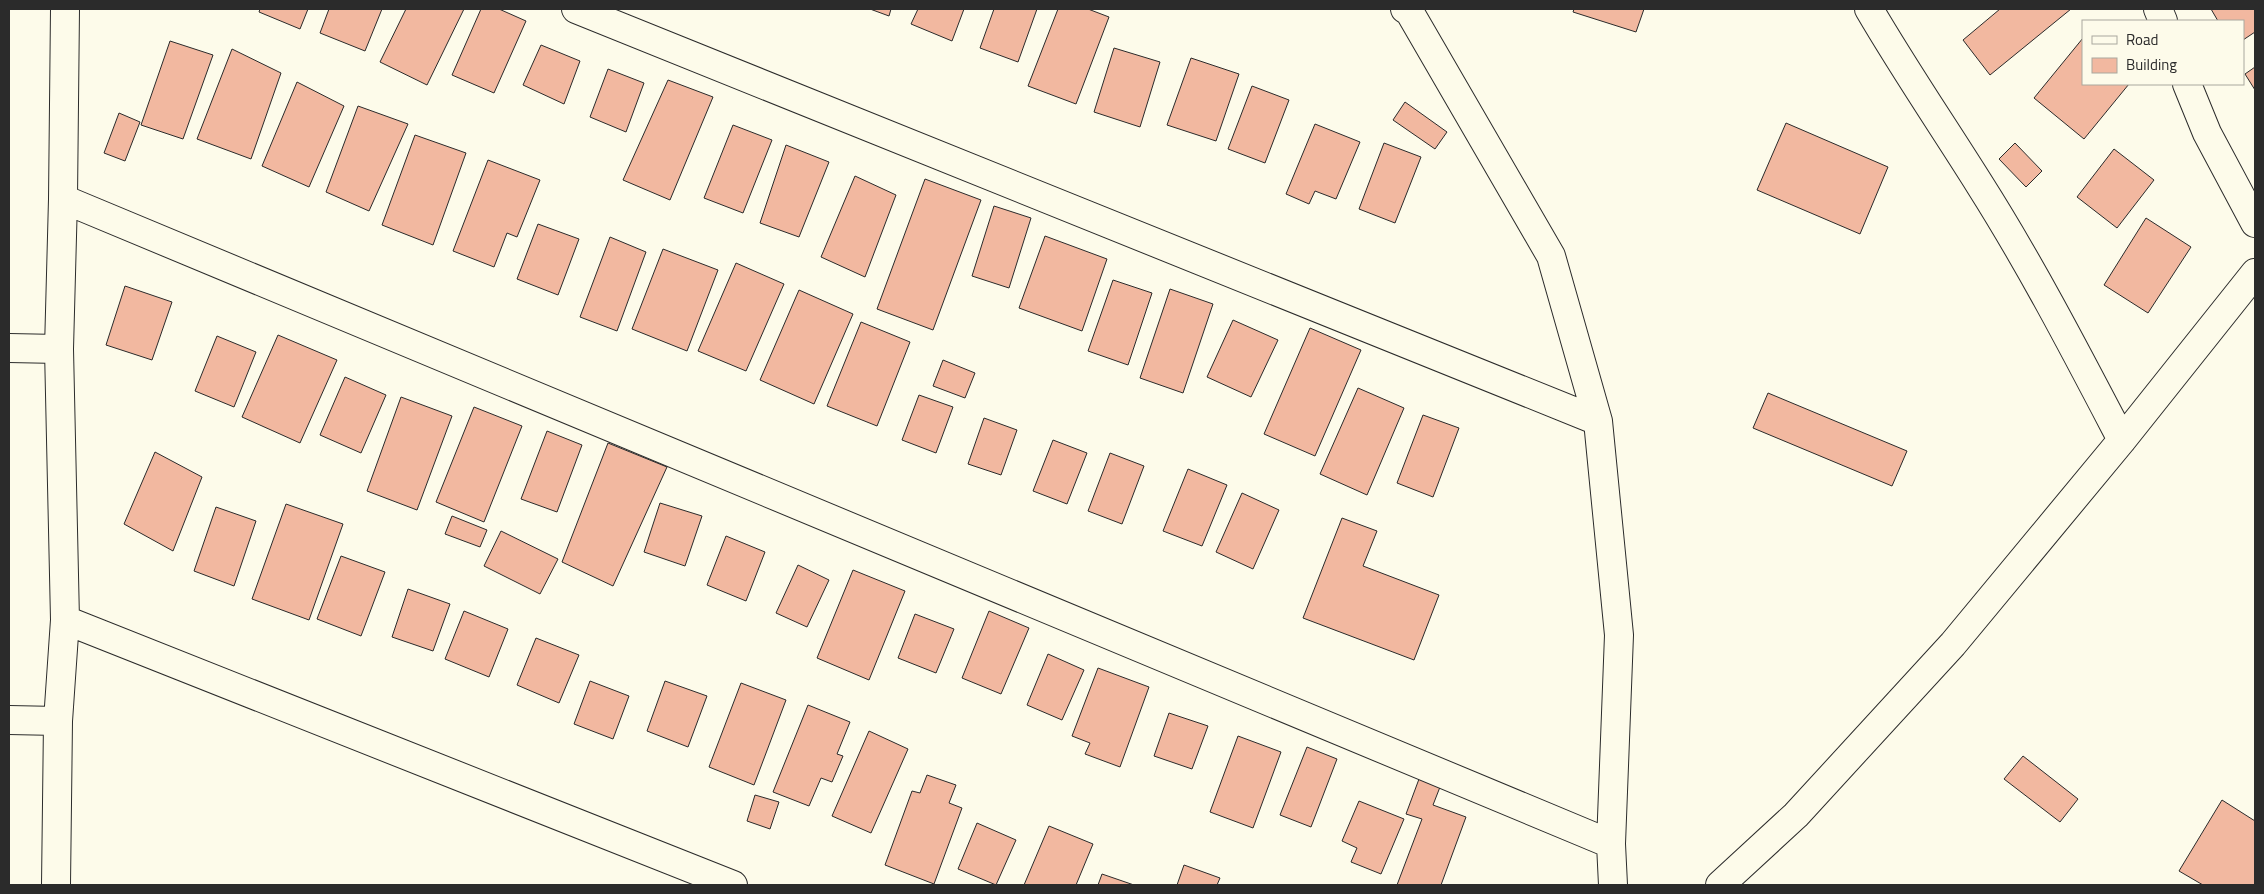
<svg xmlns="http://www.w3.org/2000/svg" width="2264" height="894" font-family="'Titillium Web',sans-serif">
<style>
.building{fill:#f2b8a0;stroke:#2b2b2b}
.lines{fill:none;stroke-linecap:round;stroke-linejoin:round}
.minor-casing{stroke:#2b2b2b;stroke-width:30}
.minor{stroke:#fdfbea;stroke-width:28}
</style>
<rect width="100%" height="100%" fill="#fdfbea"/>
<path class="building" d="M260,9H308L300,29L259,12Z
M329,9H382L365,51L320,33Z
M406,9H464L427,85L380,62Z
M481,9H499L526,21L494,93L452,75Z
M870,9H891L889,16Z
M918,9H964L952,41L911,24Z
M994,9H1037L1018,62L980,48Z
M1058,9H1088L1109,17L1076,104L1028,86Z
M1574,9H1644L1636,32L1573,12Z
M2000,9H2071L1990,75L1963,40Z
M2211,9H2255V32L2243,40V21H2218Z
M2083,38V84H2129L2084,139L2034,98Z
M170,41L213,55L183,139L141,125Z
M541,45L580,61L564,104L523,85Z
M1114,48L1160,62L1140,127L1094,112Z
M232,49L281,73L251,159L197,139Z
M1191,58L1239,74L1216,141L1167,125Z
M2255,67V90L2245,74Z
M608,69L644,83L626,132L590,117Z
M668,80L713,97L670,200L623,180Z
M297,82L344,106L309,187L262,166Z
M1252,86L1289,100L1265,163L1228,149Z
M1405,102L1447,132L1435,149L1393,120Z
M358,106L408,124L369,211L326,192Z
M119,113L140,122L125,161L104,153Z
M1786,123L1888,167L1860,234L1757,190Z
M1315,124L1360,142L1336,199L1315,191L1309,204L1286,194Z
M733,125L772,140L743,213L704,198Z
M415,135L466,153L433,245L382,225Z
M1384,143L1421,157L1395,223L1359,209Z
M2015,143L2042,171L2026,187L1999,159Z
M786,145L829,162L799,237L760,223Z
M2114,149L2154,180L2117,228L2077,197Z
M488,160L540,180L517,237L507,233L494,267L453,251Z
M855,176L896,195L865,277L821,257Z
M925,179L981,200L933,330L877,309Z
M994,206L1031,218L1009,288L972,276Z
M2146,218L2191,247L2148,313L2104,285Z
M538,224L579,239L558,295L517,279Z
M1045,236L1107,259L1082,331L1019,308Z
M610,237L646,252L617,331L580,317Z
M663,249L718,270L687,351L632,329Z
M736,263L784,284L746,371L698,351Z
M1113,280L1152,293L1128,365L1088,351Z
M125,286L172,302L152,360L106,345Z
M1170,289L1213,304L1183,393L1140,378Z
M799,290L853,314L814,404L760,380Z
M1233,320L1278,340L1251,397L1207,377Z
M861,322L910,342L877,426L827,406Z
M1310,328L1361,350L1315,456L1264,434Z
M278,335L337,360L300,443L242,417Z
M217,336L256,352L234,407L195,391Z
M943,360L975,373L965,398L933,386Z
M345,377L386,395L361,453L320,435Z
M1358,388L1404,408L1367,495L1320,474Z
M1768,393L1907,451L1892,486L1753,428Z
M919,395L953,407L936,453L902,440Z
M401,397L452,416L417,510L367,491Z
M474,407L522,426L484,522L436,502Z
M1423,415L1459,428L1433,497L1397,483Z
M984,418L1017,430L1001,475L968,464Z
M547,431L582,445L557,512L521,499Z
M1053,440L1087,453L1067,504L1033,491Z
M608,443L667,467L613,586L562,562Z
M155,452L202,477L173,551L124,524Z
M1110,453L1144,466L1122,524L1088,511Z
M1188,469L1227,485L1202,546L1163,531Z
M1242,493L1279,510L1253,569L1216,552Z
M660,503L702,516L685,566L644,552Z
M286,504L343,524L309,620L252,599Z
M216,507L256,521L234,586L194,571Z
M452,516L487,530L480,547L445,534Z
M1342,518L1377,531L1363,566L1439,595L1414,660L1303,618Z
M501,531L558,559L540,594L484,566Z
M726,536L765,552L746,601L707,585Z
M341,556L385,572L361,636L317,619Z
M798,565L829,580L807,627L776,613Z
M853,570L905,591L869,680L817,658Z
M408,589L450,604L433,651L392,637Z
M464,611L508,629L489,677L445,659Z
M989,611L1029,628L1001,694L962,678Z
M915,614L954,629L936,673L898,658Z
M536,638L579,655L559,703L517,685Z
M1048,654L1084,670L1062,720L1027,705Z
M1098,668L1149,687L1120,767L1085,754L1090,743L1072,736Z
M590,681L629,696L613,739L574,724Z
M665,681L707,696L688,747L647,731Z
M741,683L786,700L754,785L709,767Z
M808,705L850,722L837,754L843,756L832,782L821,778L809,806L773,792Z
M1169,713L1208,726L1192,769L1154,756Z
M869,731L908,749L871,833L832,816Z
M1238,736L1281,752L1253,828L1210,812Z
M1307,747L1337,759L1311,827L1280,815Z
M2023,756L2078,799L2060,822L2004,779Z
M927,775L956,785L949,803L962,808L934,884L885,865L912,791L920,793Z
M1419,779L1440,787L1433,805L1466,817L1441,885H1397L1422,819L1406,814Z
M755,795L779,802L770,829L747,821Z
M2222,800L2255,821V885H2203L2179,871Z
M1359,801L1404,819L1381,874L1351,862L1357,848L1342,841Z
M977,823L1016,840L996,885L958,869Z
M1049,826L1093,844L1076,885H1024Z
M1184,865L1220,878L1217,885H1177Z
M1102,874L1134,885H1098Z"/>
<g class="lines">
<defs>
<path id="minor" d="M576,9L1598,421
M1405,9L1409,11L1551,256L1598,421L1619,635L1611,844L1613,885
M1869,9C1904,69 1943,126 1980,185C2032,267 2077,354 2122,440
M2158,9L2163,21
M2187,84L2207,133L2255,223
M63,199L1611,844
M9,348L59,349
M65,620L733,885
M9,720L58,721
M56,885L58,721L65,620L59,349L63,199L65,9
M1720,885L1796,815L1953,644L2122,440L2255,273"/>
</defs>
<use href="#minor" class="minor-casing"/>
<use href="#minor" class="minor"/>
</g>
<rect width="2264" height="894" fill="none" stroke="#2b2b2b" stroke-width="20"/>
<rect x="2082" y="20" width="162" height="65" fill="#fdfbea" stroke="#a9a89e"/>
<rect x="2092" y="36" width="25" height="8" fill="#fdfbea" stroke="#a9a89e"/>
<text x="2126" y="45" font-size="15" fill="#2b2b2b">Road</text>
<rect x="2092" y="58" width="25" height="15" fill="#f2b8a0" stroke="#a9a89e"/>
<text x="2126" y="70" font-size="15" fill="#2b2b2b">Building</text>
</svg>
